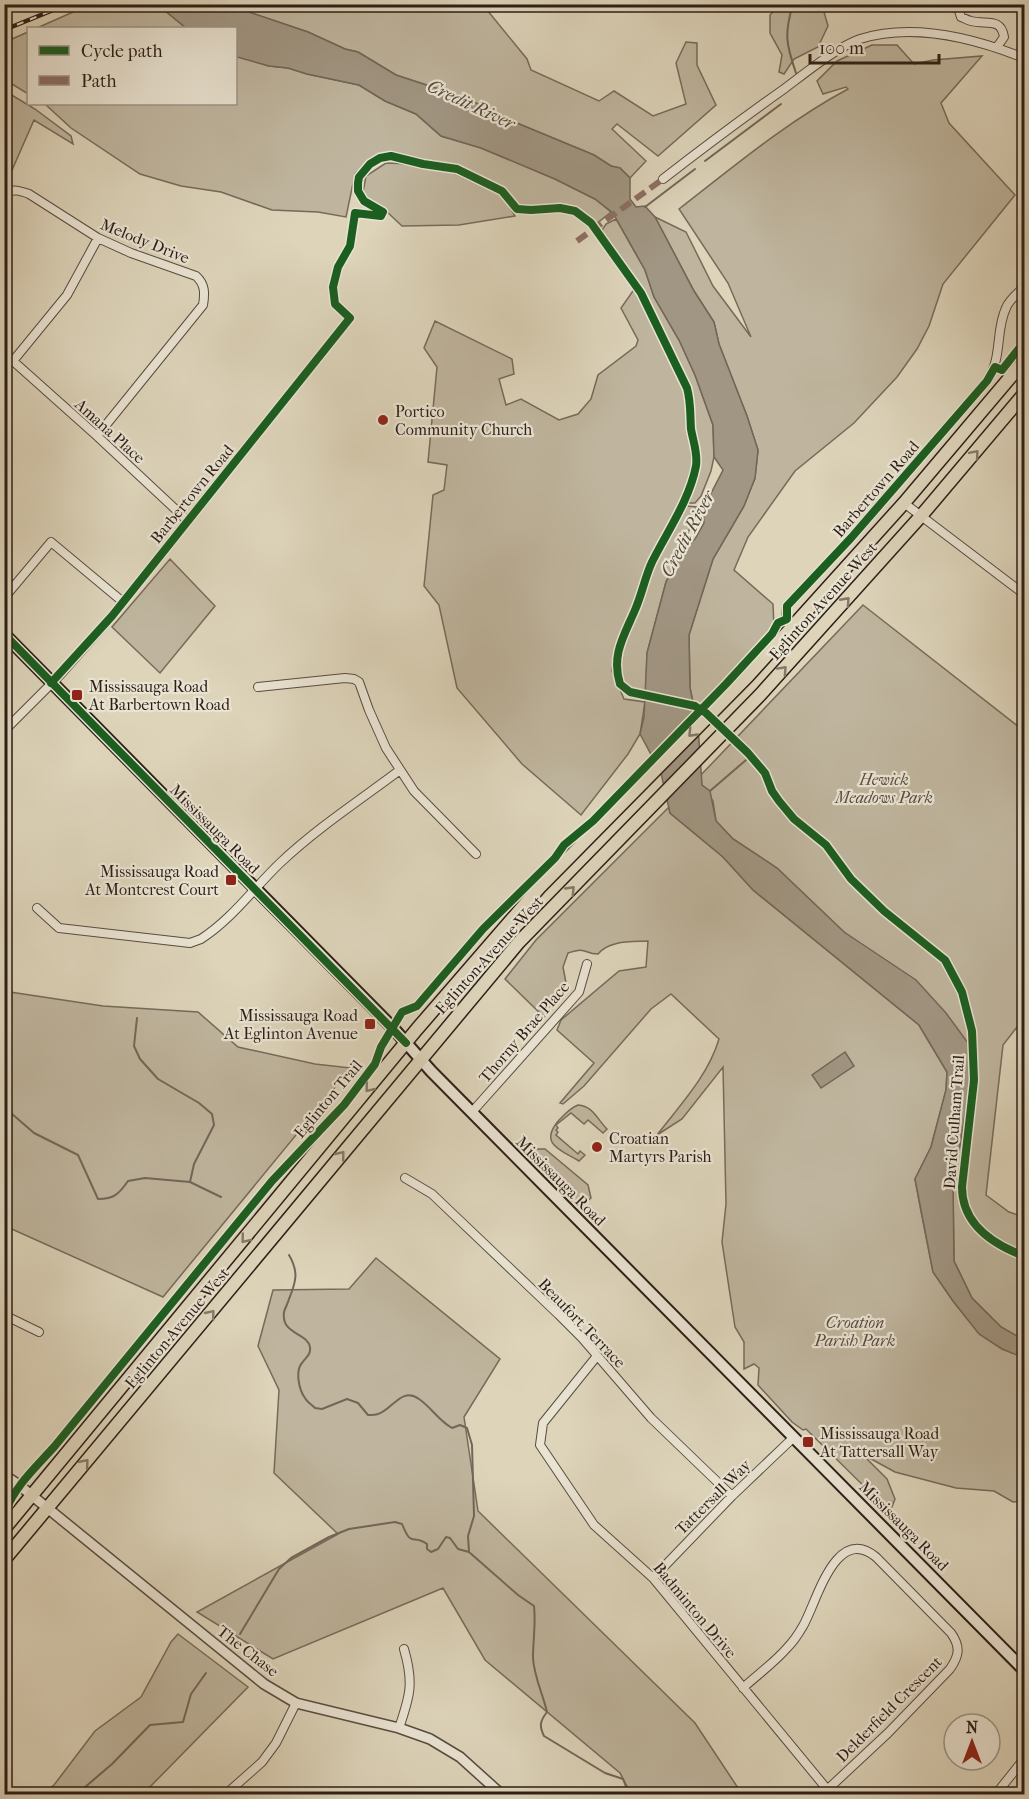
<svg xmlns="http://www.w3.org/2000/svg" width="1029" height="1799" font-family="'IM FELL French Canon',serif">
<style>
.green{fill:#bfb59e;stroke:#766a5a;stroke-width:1.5}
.water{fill:#a19683;stroke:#726658;stroke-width:1.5}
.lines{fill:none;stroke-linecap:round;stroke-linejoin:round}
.stream{stroke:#726658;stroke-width:2}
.minor-casing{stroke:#584c40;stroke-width:10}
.tertiary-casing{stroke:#584c40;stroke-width:12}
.secondary-casing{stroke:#2c1e17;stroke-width:14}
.primary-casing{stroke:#2c1e17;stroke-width:15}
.minor{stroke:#e9e3d2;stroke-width:8}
.tertiary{stroke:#e9e3d2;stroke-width:9}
.secondary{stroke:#e9e3d2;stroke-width:10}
.primary{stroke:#ddd4ba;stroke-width:12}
.rail-casing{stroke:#2c1e17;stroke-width:4.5}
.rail{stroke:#e9e3d2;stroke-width:2;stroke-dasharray:7;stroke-linecap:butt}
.quiet{stroke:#8d6e63;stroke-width:6;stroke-dasharray:12 6;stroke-linecap:butt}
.cycleway-casing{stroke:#e9e3d2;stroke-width:11}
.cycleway{stroke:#1b5e20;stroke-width:8}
.oneway{stroke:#847968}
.poi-dot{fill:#8f2418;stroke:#e9e3d2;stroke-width:2}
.labels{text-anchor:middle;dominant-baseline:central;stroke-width:4.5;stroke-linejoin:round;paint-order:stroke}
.street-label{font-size:16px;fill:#2c1e17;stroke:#e9e3d2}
.poi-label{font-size:16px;fill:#2c1e17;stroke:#e9e3d2;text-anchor:start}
.park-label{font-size:16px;font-style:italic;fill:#584b40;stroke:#e9e3d2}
.water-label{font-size:18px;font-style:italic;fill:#55483d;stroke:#e9e3d2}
</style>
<rect width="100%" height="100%" fill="#ddd4ba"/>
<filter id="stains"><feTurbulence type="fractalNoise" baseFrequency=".00333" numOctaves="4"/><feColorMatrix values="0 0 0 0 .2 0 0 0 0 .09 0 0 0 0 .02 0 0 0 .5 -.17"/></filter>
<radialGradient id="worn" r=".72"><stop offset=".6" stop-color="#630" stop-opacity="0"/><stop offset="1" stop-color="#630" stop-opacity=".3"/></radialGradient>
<path class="green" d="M91,4L158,5L186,28H37Z
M408,4L483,5L527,59L531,70L599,101L614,91L653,116L686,104L676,63L686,42L697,43V65L716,105L658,156L617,124L612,129L646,161L630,178L620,168L611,166L594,155L507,119L466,98L396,75L358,52L345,49L308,32L228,5Z
M779,5H822L828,26L818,47L794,59L784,74L779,72L782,55L770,33V15Z
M28,32V94L4,79L5,42Z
M872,45H897L914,64L933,60L982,56L941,103L949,123L1015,195L943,284L929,326L917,349L897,377L854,423L795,471L748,537L734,570L773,604L774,628L695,712L690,688L689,635L713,559L744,506L755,478L758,450L747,416L719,344L714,322L694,291L655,217L686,232L713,286L751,337L728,283L679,209C733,167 788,121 848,89L846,87L823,94L817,81L837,61Z
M236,56L269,66L288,68L307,74L359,85L385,101L416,114L441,136L481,148L555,179L595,199L611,212L596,224L573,209L561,206L525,208L517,206L504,189L450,164L424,162L394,153L371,159L355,174L346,217L318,212L272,210L221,192L181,186L140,174L71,128L45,104H236Z
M5,91L35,109L71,136L73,144L34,120L5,186Z
M386,163L411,164L450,171L504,197L515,216L459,225L402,226L384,209L369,201L363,192L366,176Z
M616,219L645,270L654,297L679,340L695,375L713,425L714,457L711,471L701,496L695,503H689L699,460L688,387H686L692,464L683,497L646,565L638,594L615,651L612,671L624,699L645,702L640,734L628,754L581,815L522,764L457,688L439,605L424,586L433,495L444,490L447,465L428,462L437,367L424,348L435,321L512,359L514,374L499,379L506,405L521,399L559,420L578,414L591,399L598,375L636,346L638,340L621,308L633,291L635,284L602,230L606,224Z
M687,506L697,507L682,551L666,582L647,653L646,693L626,687L619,674L621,653L642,602L650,570L667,535L681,512Z
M170,559L215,606L160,673L112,627Z
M863,605L1024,731V1018L1003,1045L986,1195L1009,1212L1024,1217V1501L1013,1502L994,1491L956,1488L895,1472L862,1454L887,1479L895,1499L890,1512L806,1429L803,1430L792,1422L758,1385L759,1368L754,1364L744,1369V1342L735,1327L722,1242L726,1204L723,1067L682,1119L657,1135C680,1105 708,1076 719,1039L671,994L651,1009L584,1086L563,1104L560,1103L594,1063L557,1030L561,1020L619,971L646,967L648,941C632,942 609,940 598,954C583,954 588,946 568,953L563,967L566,983L554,1007L544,1017L505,979L536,940L669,807L670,813L723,857L753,890L919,1025L947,1072L946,1090L931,1147L915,1179L921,1211L933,1272L953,1301L979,1333L1016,1336L1001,1327L972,1298L954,1261L953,1185L970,1086L866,948L844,932L777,868L733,839L716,821L713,801L702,785L700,776Z
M5,986L10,992L103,1006L198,1012L238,1047L315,1064L351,1068L163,1297L5,1226Z
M578,1105C593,1106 597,1119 607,1129L603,1133L588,1120L584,1124L571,1113L556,1125L558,1128L556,1130L558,1132L556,1135L578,1154L580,1151L585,1155L579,1161C561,1150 538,1144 559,1120C565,1114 570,1108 578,1105Z
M537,1149H545L588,1185L591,1198L582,1206H577C563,1188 548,1172 529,1159L531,1152Z
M376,1258L500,1359L464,1417L478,1511L695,1723L742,1794H631L620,1773L485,1660L443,1588L273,1659L197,1612L338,1534L274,1473L279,1390L258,1346L273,1290L349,1289Z
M178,1634L248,1687L143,1794H42L54,1785L95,1731L141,1697L171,1642Z"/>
<path class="water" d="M158,5H228L308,32L345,49L358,52L396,75L466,98L507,119L594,155L611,166L620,168L630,178V199L636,207L645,206L655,217L694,291L714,322L719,344L747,416L758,450L755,478L744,506L713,559L689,635L690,688L698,726L702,785L710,791L716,821L733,839L777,868L844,932L916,980L946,1013L968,1043L970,1086L953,1185L954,1261L972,1298L1001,1327L1024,1340V1358L1002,1349L979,1334L953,1301L933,1272L915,1179L931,1147L946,1090L947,1072L919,1025L753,890L723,857L670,813L661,773L640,734L644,717L647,653L666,582L682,551L695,539L704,523L703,509L723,470L714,457L713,425L695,375L679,340L654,297L645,270L613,213L595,199L555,179L481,148L441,136L416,114L385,101L359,85L307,74L288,68L269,66L237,57L236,28H186Z
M845,1052L854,1066L821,1088L812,1075Z"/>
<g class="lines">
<path class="stream" d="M793,4C784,34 786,44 796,73
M705,161L781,104
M645,207L695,169
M710,791L746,760
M137,1018L134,1046L140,1059L158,1079L199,1103L212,1114L214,1125L194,1164L190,1182
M4,1107L34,1133L78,1155L98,1199C114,1199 119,1194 128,1181L145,1178L190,1182L221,1197
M289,1255C299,1272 296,1282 289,1299C288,1303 285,1308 284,1312C281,1335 307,1332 310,1347C311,1355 306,1357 302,1363C295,1371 299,1390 305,1398C307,1402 312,1405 315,1408L322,1409L347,1399L358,1403L368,1415C371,1415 375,1415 378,1414C392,1410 402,1386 419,1399C432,1408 438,1420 452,1428L460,1425L467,1428L472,1445L474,1516L468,1536L469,1552L518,1595L534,1606C536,1624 533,1640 533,1658C534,1677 543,1694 547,1712C540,1721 539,1726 544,1736L605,1773L623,1779L629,1794
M240,1634L279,1569L291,1558L329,1537L349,1529L395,1522L402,1524C412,1549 412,1533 427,1544V1549L431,1552L438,1549L446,1537L450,1538L458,1549L469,1552
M77,1794L112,1764L150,1725L183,1722L191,1694L206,1673"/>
<defs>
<path id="minor" d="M957,4L961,17C964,18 967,20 971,21C986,25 1001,17 1004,37L997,47
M663,179C703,148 743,118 784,89C804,74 837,47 860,39C914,22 974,38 1024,58
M4,194C12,188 21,191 29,194L98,238L131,253L196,276C205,284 205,293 203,305L97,436
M98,238L67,295L13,361L97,436L188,521
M904,503L1024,594
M4,598L51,542L123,602
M790,630L786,615L787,606L851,538L987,381C1003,357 995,331 1006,308C1009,300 1018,293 1024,287
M258,687L345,678L354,679L359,682L369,710L386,748L414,791L476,854
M4,731L61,674L112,616L350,318
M37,908L59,928L190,943L201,939C232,919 254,888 280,863C317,828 360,800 400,770
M472,1112L579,992L587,964
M405,1178L432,1194L558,1314L582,1338L651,1418L732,1496
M4,1315L39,1332
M597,1356L543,1423L540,1445L594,1525L653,1578L831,1794
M653,1578L732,1496L794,1437
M743,1688C757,1675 774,1663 787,1648C793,1642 799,1633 803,1626C817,1602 835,1524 876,1557L951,1633C961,1647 959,1656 950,1669L888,1733L827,1790
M399,1728C410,1696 414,1683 404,1649
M226,1794L262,1762L276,1743L296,1703
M996,1794L1024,1759"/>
<path id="tertiary" d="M4,1475L19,1485L264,1684L296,1703L399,1728L430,1739L460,1757L501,1794"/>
<path id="secondary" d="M4,634L393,1028L431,1071L1024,1670"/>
<path id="primary" d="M4,1529L417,1029L539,888L748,676L904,503L1024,361
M4,1560L519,942L760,695L921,516L1024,394"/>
</defs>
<use href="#minor" class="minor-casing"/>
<use href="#tertiary" class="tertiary-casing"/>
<use href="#secondary" class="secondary-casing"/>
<use href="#primary" class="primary-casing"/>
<use href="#minor" class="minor"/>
<use href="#tertiary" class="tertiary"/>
<use href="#secondary" class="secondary"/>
<use href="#primary" class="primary"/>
<defs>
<path id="rail" d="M4,30L68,4"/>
</defs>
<use href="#rail" class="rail-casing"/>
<use href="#rail" class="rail"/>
<path class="quiet" d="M577,241L663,179"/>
<defs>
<path id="cycleway" d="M4,634L406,1043
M51,683L112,616L350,318L335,304L333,287L338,267L350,246L355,213L381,216L383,212L364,201L358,191V183L359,177L370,164L380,158L391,156L423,164L457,169L502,191L517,209L531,210L560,208L575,211L591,223L641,293L687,388C691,402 690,415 691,429C693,441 698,453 696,466C689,501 668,530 652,562C645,577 642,594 635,610C624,636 611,655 620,684L630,692L695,706L706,713L748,753L765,773L772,791L779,801L794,819L826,845L851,879L884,911L945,960L962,992L972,1031L974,1080L962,1187C962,1224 992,1244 1024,1256
M4,1513C17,1484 33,1470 54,1447L272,1181L344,1105L375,1064L381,1047L402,1012L417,1006L483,929L555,858L564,845L593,821L726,684L772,634L778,623L787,619V606L851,538L987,381L995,367L1002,370L1024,342"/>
</defs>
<use href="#cycleway" class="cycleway-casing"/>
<use href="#cycleway" class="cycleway"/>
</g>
<defs><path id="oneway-chevron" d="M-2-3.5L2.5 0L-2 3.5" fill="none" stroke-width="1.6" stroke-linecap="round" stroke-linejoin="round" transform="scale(1.5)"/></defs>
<g class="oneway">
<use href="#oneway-chevron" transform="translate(975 454) rotate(-50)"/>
<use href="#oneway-chevron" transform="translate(846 601) rotate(-48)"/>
<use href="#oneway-chevron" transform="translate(783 670) rotate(-47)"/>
<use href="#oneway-chevron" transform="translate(692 733) rotate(134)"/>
<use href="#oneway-chevron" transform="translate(571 890) rotate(-46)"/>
<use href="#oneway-chevron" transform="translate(369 1088) rotate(129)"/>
<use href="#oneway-chevron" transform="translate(341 1155) rotate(-51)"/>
<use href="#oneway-chevron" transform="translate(245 1239) rotate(129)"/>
<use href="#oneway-chevron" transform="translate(211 1314) rotate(-51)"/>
<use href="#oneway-chevron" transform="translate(85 1463) rotate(-50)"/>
</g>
<g class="poi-dot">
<circle cx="383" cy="420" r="6"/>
<rect x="71" y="689" width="12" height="12" rx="3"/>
<rect x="225" y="874" width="12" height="12" rx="3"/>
<rect x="364" y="1018" width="12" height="12" rx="3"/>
<circle cx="597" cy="1147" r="6"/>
<rect x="802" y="1436" width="12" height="12" rx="3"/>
</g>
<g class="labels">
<g class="street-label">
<text transform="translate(145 241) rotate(22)">Melody Drive</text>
<text transform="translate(110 431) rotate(42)">Amana Place</text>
<text transform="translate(876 489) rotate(-49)">Barbertown Road</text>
<text transform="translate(192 494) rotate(-51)">Barbertown Road</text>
<text transform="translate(823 601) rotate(-48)">Eglinton Avenue West</text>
<text transform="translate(215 829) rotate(45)">Mississauga Road</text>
<text transform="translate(489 955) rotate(-48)">Eglinton Avenue West</text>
<text transform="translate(524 1032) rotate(-49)">Thorny Brae Place</text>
<text transform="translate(328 1099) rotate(-50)">Eglinton Trail</text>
<text transform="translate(954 1122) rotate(-86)">David Culham Trail</text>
<text transform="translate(561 1181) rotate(45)">Mississauga Road</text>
<text transform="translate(582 1323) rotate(46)">Beaufort Terrace</text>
<text transform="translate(177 1328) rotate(-50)">Eglinton Avenue West</text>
<text transform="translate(713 1497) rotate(-45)">Tattersall Way</text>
<text transform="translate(904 1526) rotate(45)">Mississauga Road</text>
<text transform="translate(695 1610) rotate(50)">Badminton Drive</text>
<text transform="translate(248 1651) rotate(38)">The Chase</text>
<text transform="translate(889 1709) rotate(-45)">Delderfield Crescent</text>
</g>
<g class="poi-label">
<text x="395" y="411">Portico<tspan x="395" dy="18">Community Church</tspan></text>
<text x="89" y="686">Mississauga Road<tspan x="89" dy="18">At Barbertown Road</tspan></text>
<text x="219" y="871" text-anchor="end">Mississauga Road<tspan x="219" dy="18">At Montcrest Court</tspan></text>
<text x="358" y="1015" text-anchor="end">Mississauga Road<tspan x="358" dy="18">At Eglinton Avenue</tspan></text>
<text x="609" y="1138">Croatian<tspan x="609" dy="18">Martyrs Parish</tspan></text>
<text x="820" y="1433">Mississauga Road<tspan x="820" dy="18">At Tattersall Way</tspan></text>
</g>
<g class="park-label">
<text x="884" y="779">Hewick<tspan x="884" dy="18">Meadows Park</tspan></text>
<text x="855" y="1322">Croation<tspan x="855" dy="18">Parish Park</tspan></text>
</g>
<g class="water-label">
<text transform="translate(471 105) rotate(25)">Credit River</text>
<text transform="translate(688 534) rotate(-62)">Credit River</text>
</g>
</g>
<rect width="1029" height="1799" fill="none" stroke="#ddd4ba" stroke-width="24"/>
<rect x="6" y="6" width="1017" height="1787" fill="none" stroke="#2c1e17" stroke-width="3"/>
<rect x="12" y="12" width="1005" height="1775" fill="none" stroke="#2c1e17" stroke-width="1.5"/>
<rect x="27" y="27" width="210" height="78" fill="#e9e3d2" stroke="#9d9487" stroke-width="1.5"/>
<rect x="39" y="46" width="30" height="9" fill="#1b5e20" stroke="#9d9487" stroke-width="1.5"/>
<text x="81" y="57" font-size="18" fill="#2c1e17">Cycle path</text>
<rect x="39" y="76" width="30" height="9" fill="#8d6e63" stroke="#9d9487" stroke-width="1.5"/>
<text x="81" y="87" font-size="18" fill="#2c1e17">Path</text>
<g transform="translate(972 1742)"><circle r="28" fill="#e9e3d2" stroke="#9d9487" stroke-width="1.5"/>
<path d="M0-4.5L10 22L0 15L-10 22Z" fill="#8f2418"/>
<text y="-9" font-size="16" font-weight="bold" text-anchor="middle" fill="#2c1e17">N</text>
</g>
<path d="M810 54v9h129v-9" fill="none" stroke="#2c1e17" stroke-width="3"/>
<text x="819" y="54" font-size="18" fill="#2c1e17" stroke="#e9e3d2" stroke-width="4.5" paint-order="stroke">100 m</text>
<rect width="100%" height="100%" filter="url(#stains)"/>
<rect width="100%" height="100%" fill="url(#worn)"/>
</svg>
